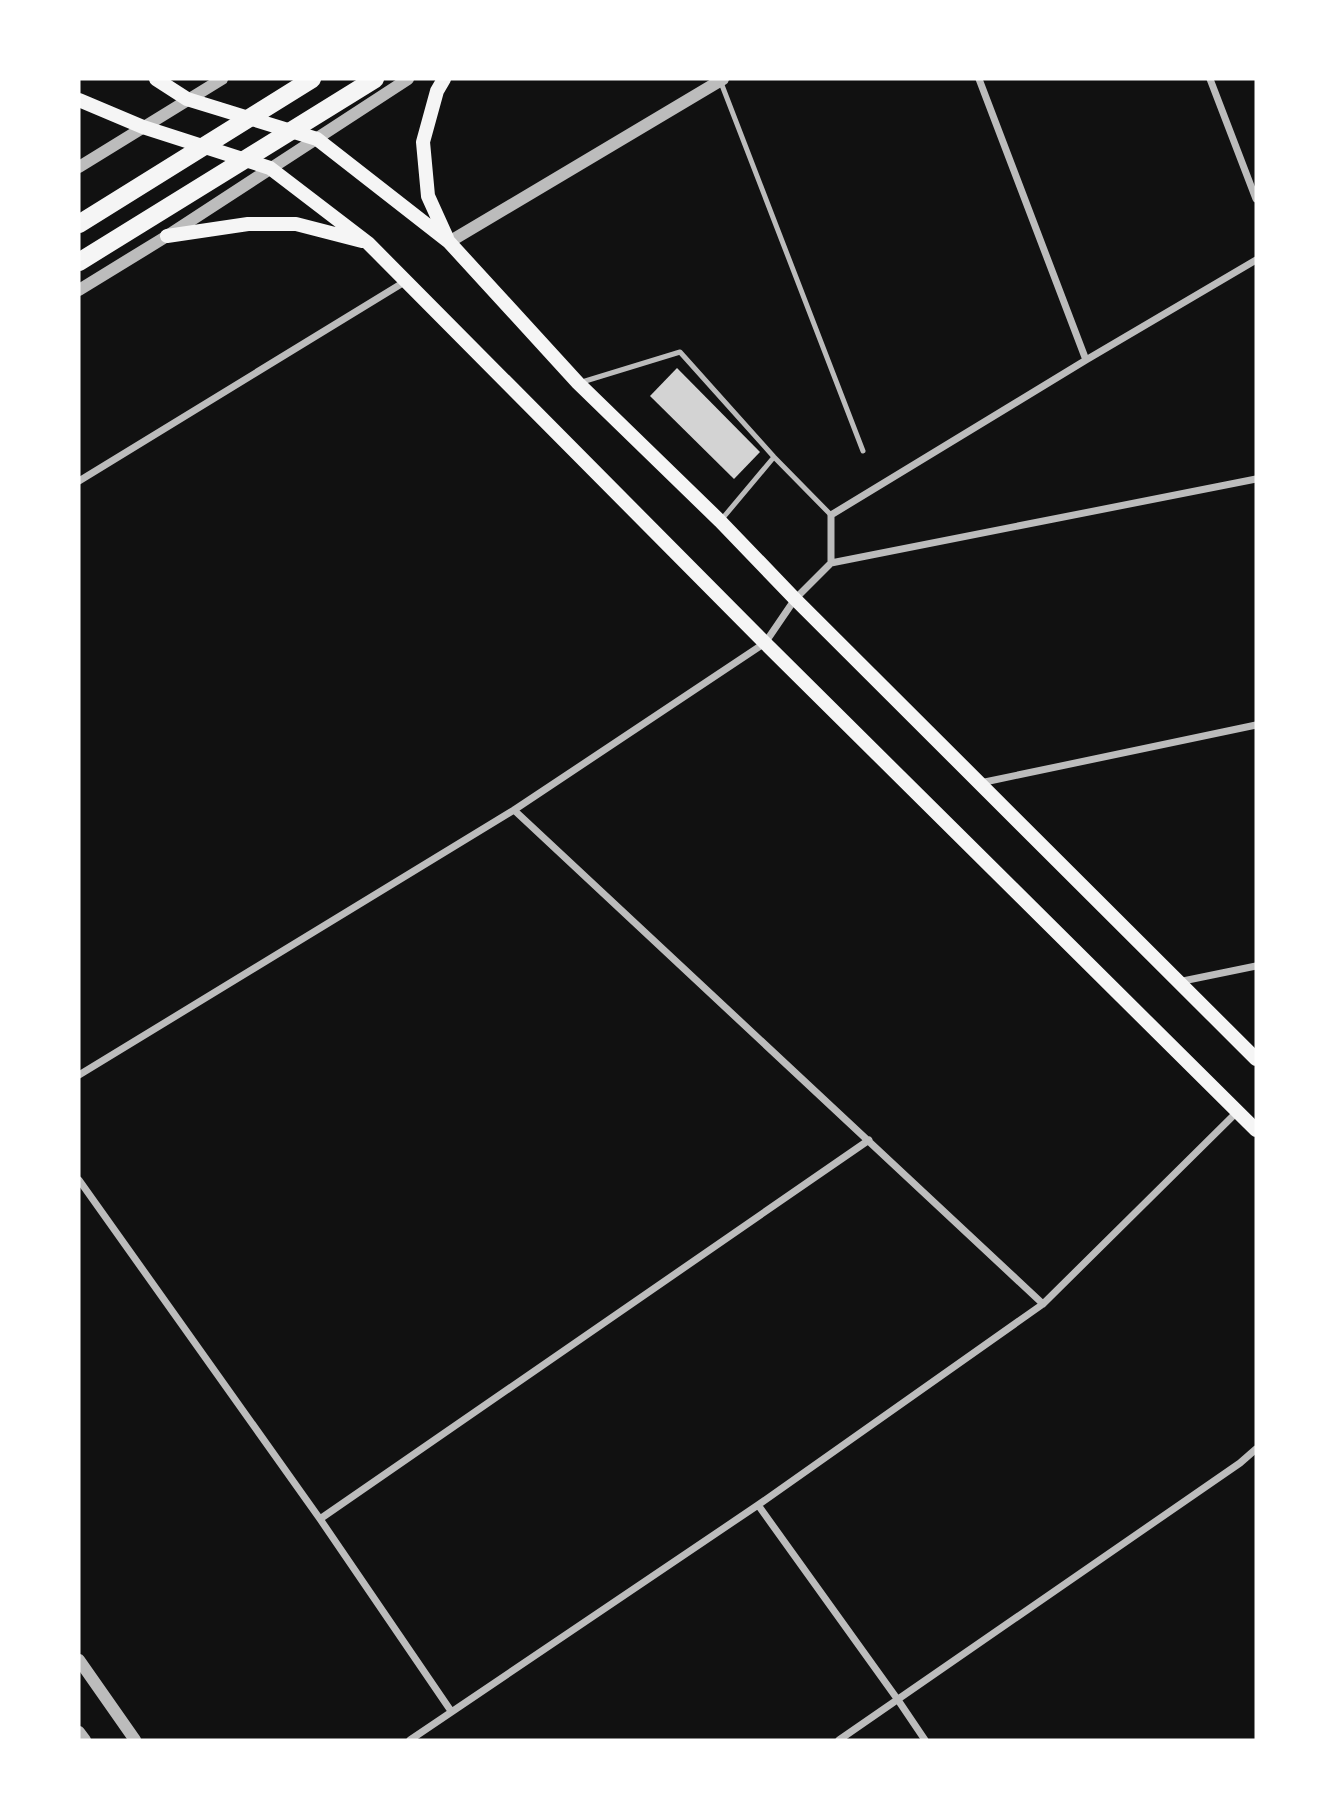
<svg xmlns="http://www.w3.org/2000/svg" width="1335" height="1819" font-family="Commissioner,sans-serif">
<style>
.building{fill:#d3d3d3}
.lines{fill:none;stroke-linecap:round;stroke-linejoin:round}
.service{stroke:#bcbcbc;stroke-width:5}
.minor{stroke:#bcbcbc;stroke-width:7}
.tertiary{stroke:#bcbcbc;stroke-width:12}
.secondary{stroke:#f5f5f5;stroke-width:14}
.primary{stroke:#f5f5f5;stroke-width:18}
</style>
<rect width="100%" height="100%" fill="#111"/>
<path class="building" d="M677,368L760,452L734,479L650,396Z"/>
<g class="lines">
<path class="service" d="M720,80L863,451
M582,382L680,352L774,457L831,515
M722,519L774,457"/>
<path class="minor" d="M979,79L1086,360
M1210,79L1256,199
M79,481L406,281
M831,563L1256,479
M980,783L1256,725
M514,810L1043,1304
M1178,982L1256,966
M79,1075L514,810L765,643L795,599L831,563V515L1086,360L1256,260
M79,1180L320,1519L451,1711
M758,1505L898,1700L925,1740
M320,1519L869,1140
M410,1740L758,1505L1043,1304L1237,1112
M839,1740L1240,1463L1256,1449"/>
<path class="tertiary" d="M79,167L222,79
M449,242L723,79
M79,290L167,236L408,79
M79,1660L135,1740
M79,1732L85,1740"/>
<path class="secondary" d="M156,79L187,99L317,139L449,242L578,383L720,521L795,599L1256,1059
M444,79L437,91L423,142L428,196L447,238
M79,100L143,127L270,168L368,243L765,643L1256,1130
M167,236L248,224H296L362,241"/>
<path class="primary" d="M79,224L312,79
M79,262L375,79"/>
</g>
<rect width="1335" height="1819" fill="none" stroke="#ffffff" stroke-width="161"/>
</svg>
